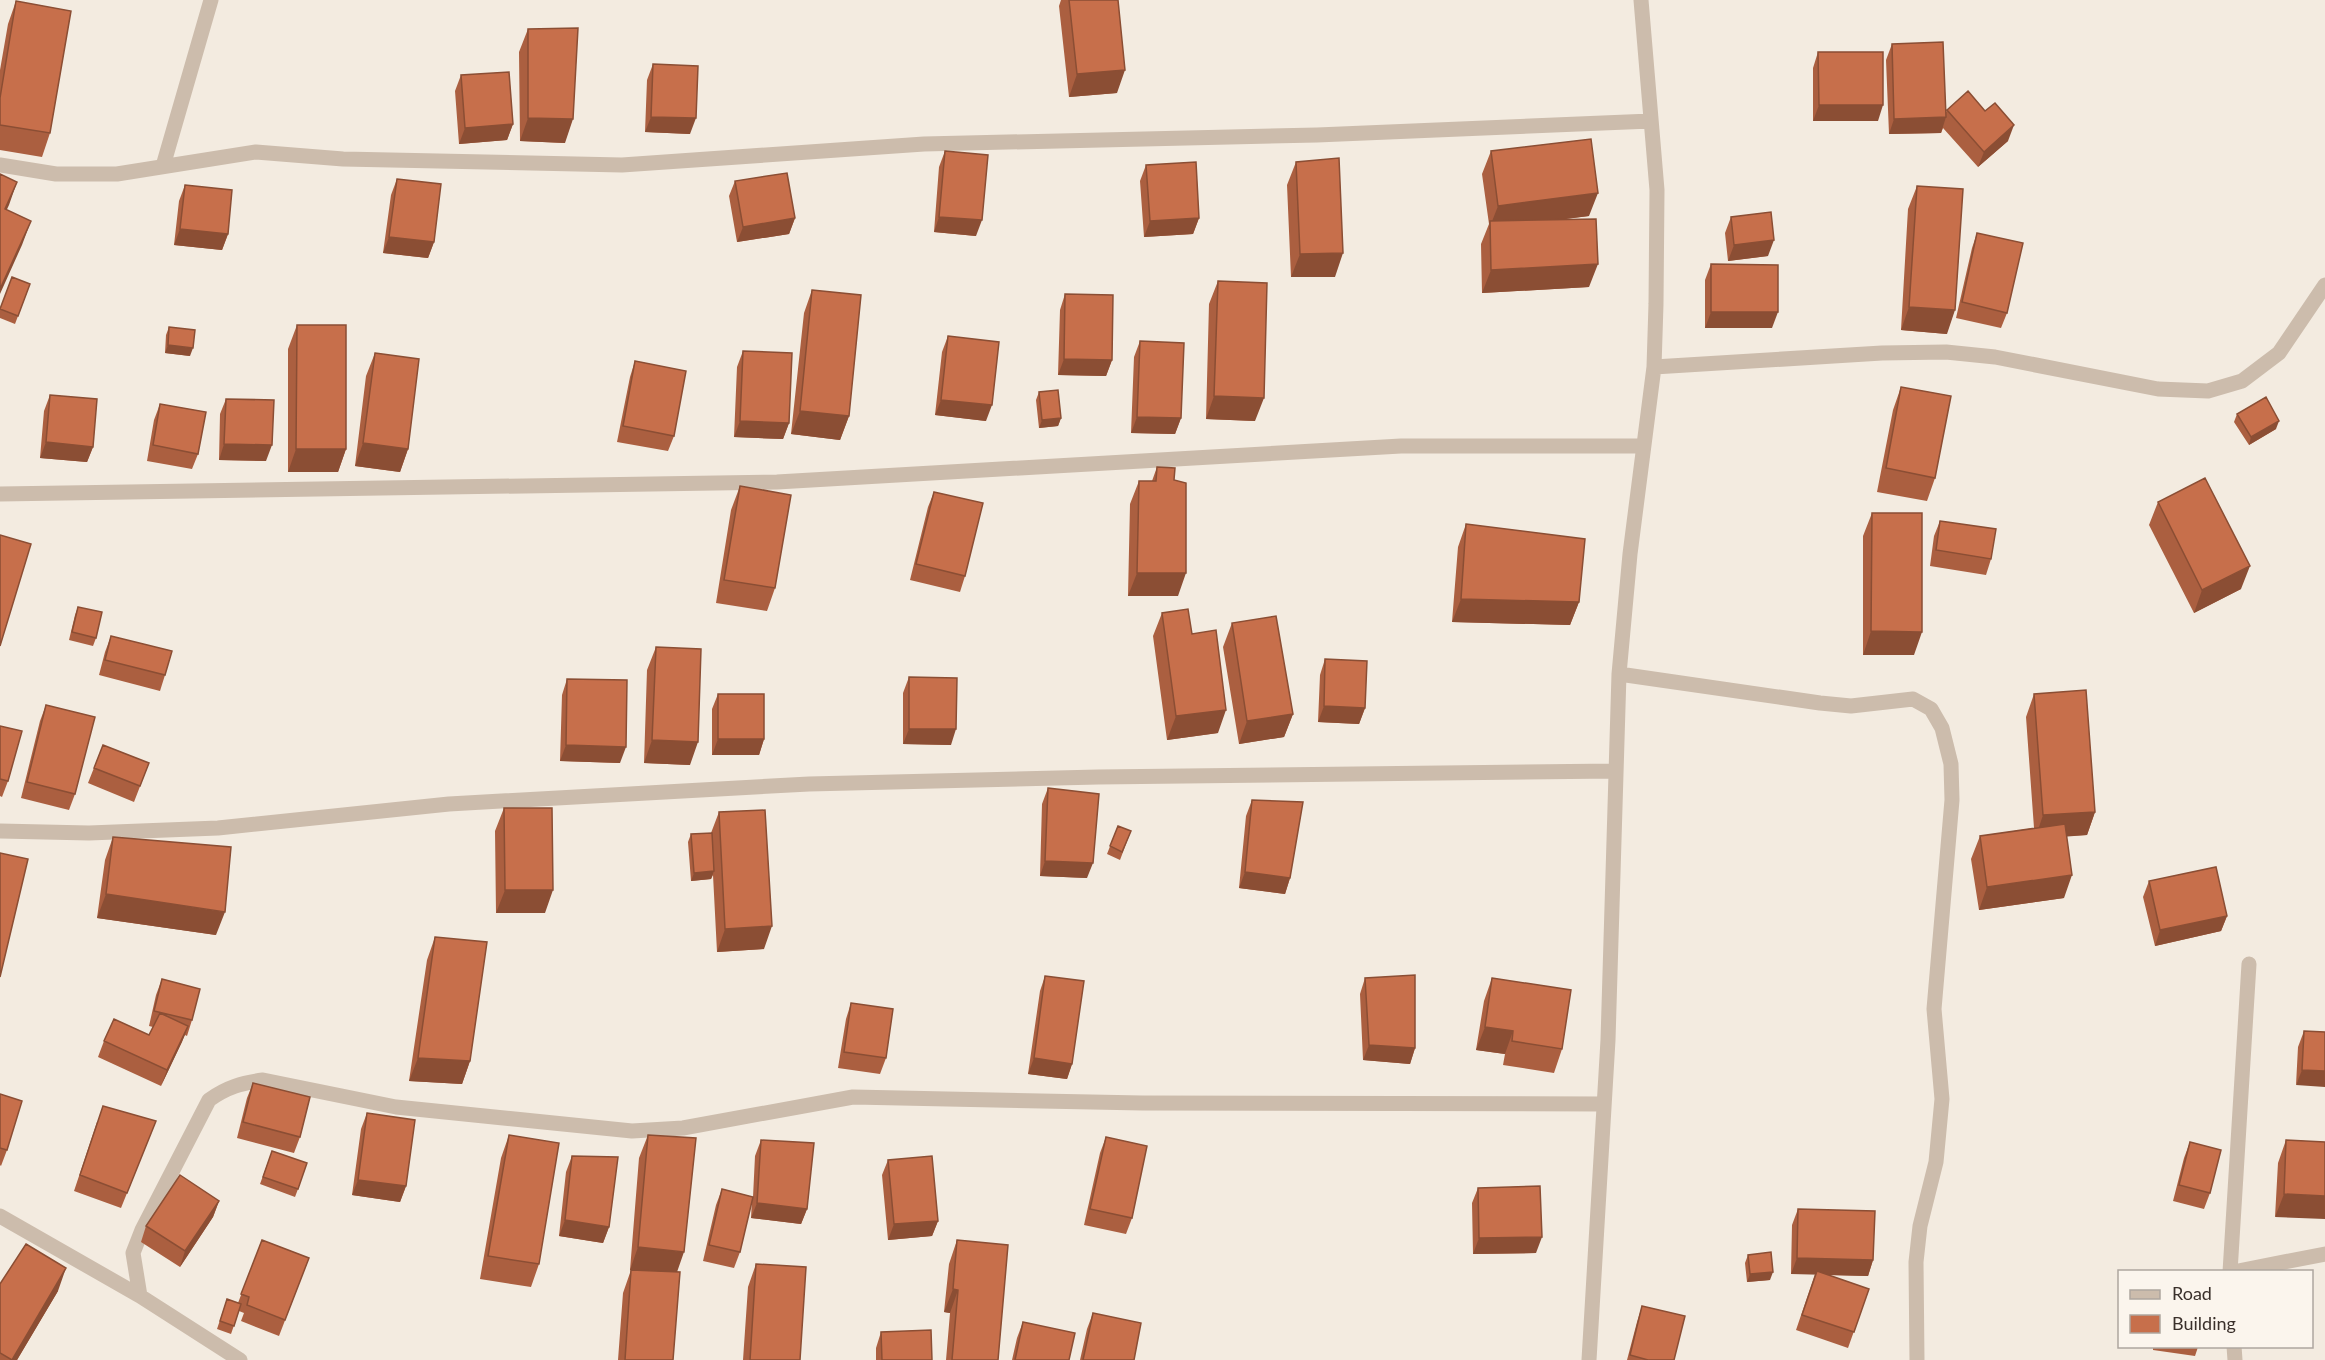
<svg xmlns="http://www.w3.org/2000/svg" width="2325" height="1360" font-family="Lato,sans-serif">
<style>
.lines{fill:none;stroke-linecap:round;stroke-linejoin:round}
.minor{stroke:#ccbcac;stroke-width:15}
.wall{fill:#ab5f40}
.shaded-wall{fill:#8b4e34}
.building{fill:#c76f4b;stroke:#8b4e34;stroke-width:1.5}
</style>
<rect width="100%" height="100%" fill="#f3ebe0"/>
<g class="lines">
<path class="minor" d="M0,165L56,174H117L256,152L343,159L622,165L924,144L1317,135L1651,121
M163,166L211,0
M1654,367L1882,353L1946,352L1995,357L2158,389L2208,391L2242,381L2279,353L2325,285
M0,494L777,482L1401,446H1642
M1619,674L1820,703L1851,706L1913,699L1931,709L1942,728L1951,764L1952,800L1934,1009L1942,1099L1936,1162L1920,1226L1916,1262L1917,1360
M0,831L89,833L218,828L449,804L809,784L1098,777L1615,771
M0,1216L140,1296L240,1360
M2230,1272L2249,964
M2233,1272L2325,1254
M140,1296L133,1253L142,1230L209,1100C227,1087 242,1083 263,1080L396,1107L632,1131L683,1128L853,1097L1142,1103L1604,1104
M2234,1346L2235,1360
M1589,1360L1608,1040L1619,674L1630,554L1654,367L1656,304L1657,190L1641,0"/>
</g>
<path class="wall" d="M1061,0H1118L1117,93L1069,97L1059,6Z
M16,1L50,133L42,157L0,150V70L8,24Z
M528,29L565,143L520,141L519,52Z
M1892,44L1946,112L1947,110L1985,111L2008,141L1978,167L1943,128L1941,133L1889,134L1886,60Z
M1818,52L1878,121H1813V68Z
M653,64L690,134L645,132L647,80Z
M461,75L513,124L507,140L459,144L455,91Z
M945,151L976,236L934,232L939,167Z
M1491,151L1589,216L1564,219L1589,287L1482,293L1481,244L1489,224L1482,174Z
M1296,162L1335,277H1291L1287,185Z
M1146,165L1199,218L1193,234L1144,237L1140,181Z
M397,179L434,242L428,258L383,253L391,195Z
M735,181L795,218L789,234L737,242L729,196Z
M185,185L228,234L222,250L174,245L179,201Z
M1917,186L1947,334L1901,330L1908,209Z
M1731,217L1768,256L1728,261L1725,233Z
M1977,233L2007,313L2001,328L1956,318L1972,248Z
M1711,264L1772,328H1705V280Z
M1218,281L1255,421L1206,419L1209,304Z
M30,284L15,324L0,318V308Z
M812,290L849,416L840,440L791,434L804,313Z
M1065,294L1112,360L1106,376L1058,375L1060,310Z
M297,325L346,449L338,472H288V349Z
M169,327L190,356L165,353L166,335Z
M948,336L986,421L935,415L942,352Z
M1140,341L1181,418L1175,434L1131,433L1134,357Z
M743,351L789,423L783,439L734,437L737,367Z
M375,353L408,449L400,472L355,466L366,376Z
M635,361L674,436L668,451L617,442L630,377Z
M1901,387L1935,478L1927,501L1877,492L1893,410Z
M1039,392L1061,418L1058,426L1039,428L1036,400Z
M50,395L93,447L87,462L40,458L44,411Z
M226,399L266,461L219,460L220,414Z
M160,404L198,454L192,469L147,461L154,420Z
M2237,414L2276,429L2249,445L2234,422Z
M1157,467L1174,480L1178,596H1128L1130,504L1139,481H1152Z
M740,486L775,588L767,611L716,603L731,510Z
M934,492L965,576L960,592L910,580L928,507Z
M2158,502L2241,589L2194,613L2149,525Z
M1872,513L1914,655H1863V536Z
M1940,521L1991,559L1986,575L1930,566L1934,536Z
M1466,524L1579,602L1570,625L1452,622L1458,547Z
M78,607L96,638L93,646L69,640L75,615Z
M1162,613L1192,634L1218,733L1167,740L1153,636Z
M1232,623L1293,714L1284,737L1239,744L1223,647Z
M111,636L165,675L160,691L99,675L105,652Z
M656,647L690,765L644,763L647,670Z
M1325,659L1365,708L1359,724L1318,722L1320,675Z
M909,677L951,745L903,744V693Z
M567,679L620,763L560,761L562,695Z
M718,694L764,739L759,755H712V709Z
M2034,694L2095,812L2087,835L2067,836L2064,898L1979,910L1971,859L1980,836L2034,828L2026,717Z
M46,705L75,794L69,810L21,798L40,721Z
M0,726L8,781L2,797L0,796Z
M103,745L149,763L134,802L88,783Z
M1048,788L1087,878L1040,876L1042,804Z
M1252,800L1290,878L1285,894L1239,888L1246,816Z
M504,808L545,913H496L495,831Z
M719,812L764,949L717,952L713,875L711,879L691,881L688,842L691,834L711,833Z
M1118,826L1131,831L1120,860L1107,854Z
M113,837L216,935L97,918L105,860Z
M2149,881L2227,916L2221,931L2155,946L2143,897Z
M435,937L470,1061L462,1084L409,1081L427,960Z
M1045,976L1072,1064L1067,1079L1028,1074L1040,991Z
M1365,978L1415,1048L1410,1064L1363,1060L1360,994Z
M1492,978L1562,1049L1554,1073L1503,1065L1505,1054L1476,1050L1484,1001Z
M162,979L192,1020L187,1036L185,1035L161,1086L98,1057L104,1041L149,1035L153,1027L149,1026L156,995Z
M851,1003L886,1058L880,1074L838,1068L846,1019Z
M2304,1031L2325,1032L2296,1085L2298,1047Z
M253,1083L300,1137L294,1153L237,1138L247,1098Z
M0,1094L7,1150L1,1166L0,1165Z
M367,1113L406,1186L400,1202L352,1195L361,1129Z
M156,1121L121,1208L74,1191L97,1122Z
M509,1135L539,1264L531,1287L480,1279L501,1158Z
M648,1135L677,1272L673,1360H618L623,1293L631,1270H630L639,1158Z
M1106,1137L1132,1218L1126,1234L1084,1225L1100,1153Z
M761,1140L807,1209L801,1224L751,1218L752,1199L740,1252L734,1268L703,1261L716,1205L722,1189L753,1197L755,1156Z
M2286,1140L2325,1142L2275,1217L2278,1163Z
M2190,1142L2210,1193L2204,1209L2173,1201L2184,1158Z
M272,1151L298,1189L295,1197L260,1184Z
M572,1156L609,1227L603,1243L559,1236L566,1172Z
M888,1160L938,1221L932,1236L888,1240L882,1175Z
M1478,1188L1536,1253L1473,1254L1472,1203Z
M219,1201L213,1217L180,1267L141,1242L146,1226Z
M1798,1209L1873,1260L1868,1276L1828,1275L1869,1289L1848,1348L1796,1330L1815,1274H1791L1792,1225Z
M262,1240L309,1258L279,1336L241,1321L244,1313L239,1311L231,1334L217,1329L227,1299L238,1303Z
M957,1240L998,1360H946L950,1313L944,1312L949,1264Z
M1748,1255L1770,1280L1747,1282L1745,1263Z
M756,1264L800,1360H743L748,1287Z
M0,1284L58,1291L17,1360H0Z
M1642,1306L1674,1360H1627L1637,1322Z
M1093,1313L1134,1360H1080L1087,1329Z
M1023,1322L1069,1360H1012L1017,1338Z
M881,1332L932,1360H876V1348Z
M2153,1347H2198L2195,1356L2153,1350Z"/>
<path class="shaded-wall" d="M1125,70L1117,93L1069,97L1077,74Z
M1819,105H1883L1878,121H1813Z
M651,117L696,118L690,134L645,132Z
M1946,117L1941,133L1889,134L1894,119Z
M528,118L573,119L565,143L520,141Z
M513,124L507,140L459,144L465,128Z
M2014,125L2008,141L1978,167L1984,152Z
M17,182L9,205L0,224L5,209Z
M1598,193L1589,216L1489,229L1498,206Z
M939,217L982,220L976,236L934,232Z
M795,218L789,234L737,242L743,227Z
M1199,218L1193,234L1144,237L1150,221Z
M31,221L22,245L0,294V289Z
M180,229L228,234L222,250L174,245Z
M389,237L434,242L428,258L383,253Z
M1774,240L1768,256L1728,261L1734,245Z
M1343,253L1335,277H1291L1300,254Z
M1598,264L1589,287L1482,293L1491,270Z
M1909,307L1955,310L1947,334L1901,330Z
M1711,312H1778L1772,328H1705Z
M168,345L193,348L190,356L165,353Z
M1064,359L1112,360L1106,376L1058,375Z
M1214,396L1264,398L1255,421L1206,419Z
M941,400L992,405L986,421L935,415Z
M800,411L849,416L840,440L791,434Z
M1137,417L1181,418L1175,434L1131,433Z
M1061,418L1058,426L1039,428L1042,420Z
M740,421L789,423L783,439L734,437Z
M2279,421L2276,429L2249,445L2251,437Z
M46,442L93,447L87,462L40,458Z
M363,443L408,449L400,472L355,466Z
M224,444L272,445L266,461L219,460Z
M296,449H346L338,472H288Z
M2250,566L2241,589L2194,613L2202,590Z
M1137,573H1186L1178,596H1128Z
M1461,599L1579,602L1570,625L1452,622Z
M1871,631L1922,632L1914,655H1863Z
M1324,706L1365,708L1359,724L1318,722Z
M1226,710L1218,733L1167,740L1176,716Z
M1293,714L1284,737L1239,744L1247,721Z
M909,729H956L951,745L903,744Z
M718,739H764L759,755H712Z
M652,740L698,742L690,765L644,763Z
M566,745L626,747L620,763L560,761Z
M2095,812L2087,835L2035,839L2043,815Z
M1045,861L1093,863L1087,878L1040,876Z
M714,871L711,879L691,881L694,873Z
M1245,872L1290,878L1285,894L1239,888Z
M2072,875L2064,898L1979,910L1987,887Z
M505,890H553L545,913H496Z
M106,894L225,912L216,935L97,918Z
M2227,916L2221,931L2155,946L2160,930Z
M772,926L764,949L717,952L725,929Z
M188,1026L182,1042L161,1086L167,1070Z
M1485,1027L1513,1031L1505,1054L1476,1050Z
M1369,1045L1415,1048L1410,1064L1363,1060Z
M418,1058L470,1061L462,1084L409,1081Z
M1034,1058L1072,1064L1067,1079L1028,1074Z
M2302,1070L2325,1071V1087L2296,1085Z
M358,1180L406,1186L400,1202L352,1195Z
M2284,1194L2325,1196V1219L2275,1217Z
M219,1201L213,1217L180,1267L185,1251Z
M757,1203L807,1209L801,1224L751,1218Z
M565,1220L609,1227L603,1243L559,1236Z
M938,1221L932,1236L888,1240L894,1224Z
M1542,1237L1536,1253L1473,1254L1479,1238Z
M638,1247L684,1252L676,1275L630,1270Z
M1797,1258L1873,1260L1868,1276L1791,1274Z
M66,1268L58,1291L17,1360H12Z
M1773,1272L1770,1280L1747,1282L1750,1274Z
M953,1289L958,1290L950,1313L944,1312Z"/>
<path class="building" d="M1069,0H1118L1125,70L1077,74Z
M16,1L71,11L50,133L0,125V98Z
M578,28L573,119L528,118V29Z
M1943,42L1946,117L1894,119L1892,44Z
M1818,52H1883V105H1819Z
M653,64L698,66L696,118L651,117Z
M509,72L513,124L465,128L461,75Z
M1968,91L1985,111L1995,103L2014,125L1984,152L1947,110Z
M1591,139L1598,193L1498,206L1491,151Z
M945,151L988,155L982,220L939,217Z
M1339,158L1343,253L1300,254L1296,162Z
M1196,162L1199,218L1150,221L1146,165Z
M787,173L795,218L743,227L735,181Z
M0,174L17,182L5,209L31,221L0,289Z
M397,179L441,184L434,242L389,237Z
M185,185L232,190L228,234L180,229Z
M1917,186L1963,189L1955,310L1909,307Z
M1771,212L1774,240L1734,245L1731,217Z
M1596,219L1598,264L1491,270L1490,221Z
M1977,233L2023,243L2007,313L1962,302Z
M1711,264L1778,265V312H1711Z
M12,277L30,284L18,316L0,309Z
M1218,281L1267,283L1264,398L1214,396Z
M812,290L861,295L849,416L800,411Z
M1065,294L1113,295L1112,360L1064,359Z
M297,325H346V449H296Z
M169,327L195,330L193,348L168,345Z
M948,336L999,342L992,405L941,400Z
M1140,341L1184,343L1181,418L1137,417Z
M743,351L792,353L789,423L740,421Z
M375,353L419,359L408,449L363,443Z
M635,361L686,371L674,436L623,426Z
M1901,387L1951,396L1935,478L1886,468Z
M1058,390L1061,418L1042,420L1039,392Z
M50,395L97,399L93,447L46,442Z
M2266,397L2279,421L2251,437L2237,414Z
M226,399L274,400L272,445L224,444Z
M160,404L206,412L198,454L153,445Z
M1157,467L1175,468L1174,480L1186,483V573H1137L1139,481H1156Z
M2205,478L2250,566L2202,590L2158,502Z
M740,486L791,495L775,588L724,580Z
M934,492L983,503L965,576L916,564Z
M1872,513H1922V632L1871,631Z
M1940,521L1996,529L1991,559L1936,550Z
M1466,524L1585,539L1579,602L1461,599Z
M0,535L31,544L0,646Z
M78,607L102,612L96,638L72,632Z
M1188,609L1192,634L1216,630L1226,710L1176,716L1162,613Z
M1276,616L1293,714L1247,721L1232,623Z
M111,636L172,651L165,675L105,660Z
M656,647L701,649L698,742L652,740Z
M1325,659L1367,661L1365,708L1324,706Z
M909,677L957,678L956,729H909Z
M567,679L627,680L626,747L566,745Z
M2086,690L2095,812L2043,815L2034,694Z
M718,694H764V739H718Z
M46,705L95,717L75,794L27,782Z
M0,726L22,731L8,781L0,779Z
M103,745L149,763L140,786L94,768Z
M1048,788L1099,794L1093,863L1045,861Z
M1252,800L1303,802L1290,878L1245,872Z
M504,808H552L553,890H505Z
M765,810L772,926L725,929L719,812Z
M2065,824L2072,875L1987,887L1980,836Z
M1118,826L1131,831L1122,852L1110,846Z
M712,833L714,871L694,873L691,834Z
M113,837L231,847L225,912L106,894Z
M0,853L28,859L0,977Z
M2216,867L2227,916L2160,930L2149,881Z
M435,937L487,942L470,1061L418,1058Z
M1415,975V1048L1369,1045L1365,978Z
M1045,976L1084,981L1072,1064L1034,1058Z
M1492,978L1571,990L1562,1049L1512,1041L1513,1031L1485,1027Z
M162,979L200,989L192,1020L154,1011Z
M851,1003L893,1009L886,1058L844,1052Z
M160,1013L188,1026L167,1070L104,1041L114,1019L149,1035Z
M2304,1031L2325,1032V1071L2302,1070Z
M253,1083L310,1097L300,1137L243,1122Z
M0,1094L22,1101L7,1150L0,1148Z
M103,1106L156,1121L127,1193L80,1175Z
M367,1113L415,1120L406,1186L358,1180Z
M509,1135L559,1143L539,1264L488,1256Z
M648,1135L696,1138L684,1252L638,1247Z
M1106,1137L1147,1146L1132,1218L1090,1209Z
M761,1140L814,1143L807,1209L757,1203Z
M2286,1140L2325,1142V1196L2284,1194Z
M2190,1142L2221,1150L2210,1193L2179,1185Z
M272,1151L307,1163L298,1189L263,1177Z
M572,1156L618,1157L609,1227L565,1220Z
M932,1156L938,1221L894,1224L888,1160Z
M180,1175L219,1201L185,1251L146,1226Z
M1540,1186L1542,1237L1479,1238L1478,1188Z
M722,1189L753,1197L740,1252L709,1245Z
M1798,1209L1875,1211L1873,1260L1797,1258Z
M262,1240L309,1258L285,1320L247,1305L249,1297L241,1294Z
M957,1240L1008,1245L998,1360H952L958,1290L953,1289Z
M26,1244L66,1268L12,1360L0,1353V1284Z
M1771,1252L1773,1272L1750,1274L1748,1255Z
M756,1264L806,1267L800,1360H750Z
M631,1270L680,1272L673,1360H625Z
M1817,1271L1869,1289L1854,1332L1802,1315Z
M227,1299L241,1304L234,1326L220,1321Z
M1642,1306L1685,1316L1674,1360H1648L1630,1355Z
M1093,1313L1141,1323L1134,1360H1083Z
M1023,1322L1075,1333L1069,1360H1015Z
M931,1330L932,1360H882L881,1332Z"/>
<rect x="2118" y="1270" width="195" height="78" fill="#fbf5ed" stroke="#aea69f" stroke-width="1.5"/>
<rect x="2130" y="1290" width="30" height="9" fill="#ccbcac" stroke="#aea69f" stroke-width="1.5"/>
<text x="2172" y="1300" font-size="18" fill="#3a302b">Road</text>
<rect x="2130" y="1315" width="30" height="18" fill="#c76f4b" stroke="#aea69f" stroke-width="1.5"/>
<text x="2172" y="1330" font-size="18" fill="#3a302b">Building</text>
</svg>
